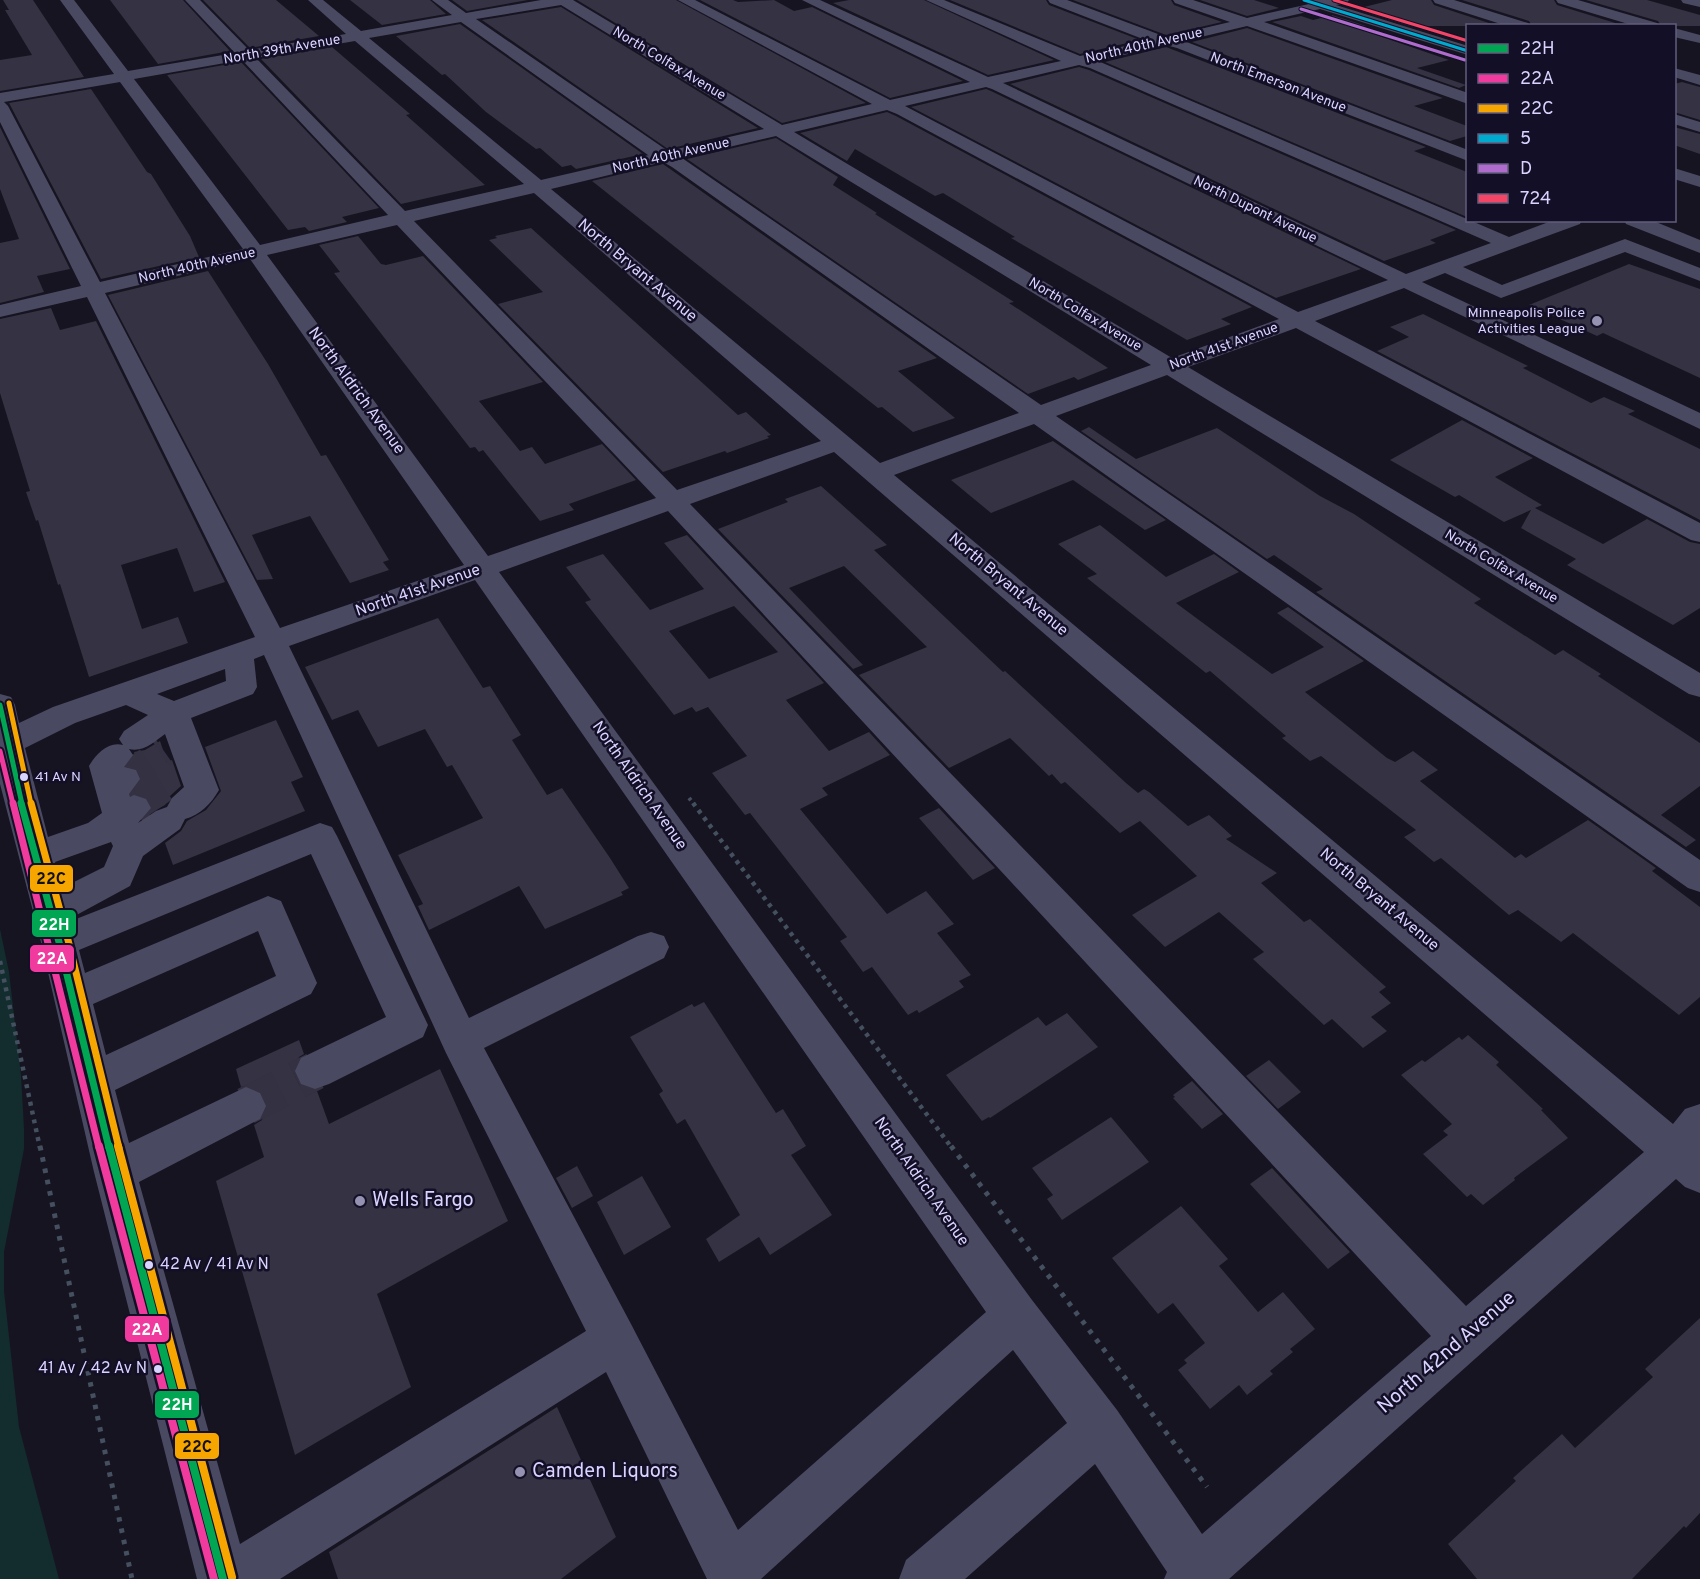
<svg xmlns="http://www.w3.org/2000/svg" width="1700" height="1579" font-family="Overpass,sans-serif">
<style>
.green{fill:#132c2d}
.building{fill:#343243;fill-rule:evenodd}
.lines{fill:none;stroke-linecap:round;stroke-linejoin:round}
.minor-tunnel-far1{stroke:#333142;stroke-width:30;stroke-dasharray:30 15;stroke-linecap:butt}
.minor-tunnel{stroke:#333142;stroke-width:38;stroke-dasharray:38 19;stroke-linecap:butt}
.path-far2{stroke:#44505f;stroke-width:4;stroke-dasharray:3 4;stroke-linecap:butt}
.path-far1{stroke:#44505f;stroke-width:4.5;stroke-dasharray:4 5;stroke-linecap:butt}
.path{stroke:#44505f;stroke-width:5;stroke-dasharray:4.5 7;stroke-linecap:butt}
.minor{fill:#4a4962;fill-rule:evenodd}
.bus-1-far2-casing{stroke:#130f26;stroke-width:9}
.bus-1-far1-casing{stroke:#130f26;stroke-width:11}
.bus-1-casing{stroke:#130f26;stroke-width:13}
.bus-2-far2-casing{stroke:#130f26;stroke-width:9}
.bus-2-far1-casing{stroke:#130f26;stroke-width:11}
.bus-2-casing{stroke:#130f26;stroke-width:13}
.bus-3-far2-casing{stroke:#130f26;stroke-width:9}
.bus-3-far1-casing{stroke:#130f26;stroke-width:11}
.bus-3-casing{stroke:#130f26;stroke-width:13}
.bus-4-casing{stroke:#130f26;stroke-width:5}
.bus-5-casing{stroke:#130f26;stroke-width:5}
.bus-6-casing{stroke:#130f26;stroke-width:5}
.bus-1-far2{stroke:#00a651;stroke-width:5}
.bus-1-far1{stroke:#00a651;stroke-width:7}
.bus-1{stroke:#00a651;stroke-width:8}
.bus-2-far2{stroke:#f13a9d;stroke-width:5}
.bus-2-far1{stroke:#f13a9d;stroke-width:7}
.bus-2{stroke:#f13a9d;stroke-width:8}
.bus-3-far2{stroke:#f7a600;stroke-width:5}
.bus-3-far1{stroke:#f7a600;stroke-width:7}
.bus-3{stroke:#f7a600;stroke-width:8}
.bus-4{stroke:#00a9ce;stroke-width:3}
.bus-5{stroke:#b06ccc;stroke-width:3}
.bus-6{stroke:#f34667;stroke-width:3}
.poi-dot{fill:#9591b1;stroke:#130f26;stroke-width:2}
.bus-dot{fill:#d9d4ff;stroke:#130f26;stroke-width:2}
.labels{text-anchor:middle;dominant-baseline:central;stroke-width:5;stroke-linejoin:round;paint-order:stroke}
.far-street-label{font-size:14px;fill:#d9d4ff;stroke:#130f26}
.far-poi-label{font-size:14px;fill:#d9d4ff;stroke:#130f26;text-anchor:end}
.bus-label{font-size:14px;fill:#d9d4ff;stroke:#130f26;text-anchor:start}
.street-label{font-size:16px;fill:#d9d4ff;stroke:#130f26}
.near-bus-label{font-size:16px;fill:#d9d4ff;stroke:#130f26;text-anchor:start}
.near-poi-label{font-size:20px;fill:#d9d4ff;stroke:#130f26;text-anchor:start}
.near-street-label{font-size:20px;fill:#d9d4ff;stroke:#130f26}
.line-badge{stroke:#130f26;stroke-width:2}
.badge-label{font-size:16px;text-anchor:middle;font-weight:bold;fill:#fff}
.pale-badge-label{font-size:16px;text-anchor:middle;font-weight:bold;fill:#111}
</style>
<rect width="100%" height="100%" fill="#161421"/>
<path class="green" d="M0,929L9,972L21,1075L24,1128V1149L4,1252V1291L19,1427L59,1579H0Z"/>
<path class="building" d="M3,0H33L84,77L0,91V60L32,55L5,10H9Z
M110,0H183L230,51L158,64Z
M203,0H276L319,36L250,48Z
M350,0H430L446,14L382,25Z
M452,0H528L467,11Z
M577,0H676L866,103L782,123Z
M700,0H733L738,2L774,0L794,11L812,7L963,81L890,98Z
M849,0H924L1054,60L988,75L833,3Z
M950,0H1046L1049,5L1140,40L1080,54Z
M1073,0H1171L1174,5L1222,22L1166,35Z
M1200,0H1254L1279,8L1247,16Z
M1392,0H1431L1434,5L1498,26H1410L1356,9Z
M1462,0H1554L1557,5L1625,26H1532L1529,21Z
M1586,0H1647L1700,15V26H1661L1658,21Z
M561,7L758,128L668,149L482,20Z
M1332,15L1366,26H1350L1449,60L1417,68L1466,85L1459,88L1272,22L1301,16L1313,20L1325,17L1330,19Z
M460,24L643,154L576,169L571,165L562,167L540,148L536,149L486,112L445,74L442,75L396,36Z
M1247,28L1443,98L1414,106L1467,126V136L1450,141L1192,42Z
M332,47L410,114L406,115L485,185L401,204L261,59Z
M1166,47L1426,147L1414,151L1467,172V217L1105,62Z
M241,62L379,208L342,217L347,222L309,231L305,227L288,230L167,75Z
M1079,67L1089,70L1456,230L1430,240L1436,243L1384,261L1010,84Z
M1682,82L1700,87V120L1674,112V84Z
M91,89L147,172L151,174L190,236L199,257L101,279L9,103Z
M986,89L991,91L1361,269L1276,298L911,107Z
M887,112L896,116L1252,307L1221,319L1231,324L1187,340L1011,238L1015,237L943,193L935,196L855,149L847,161L800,133Z
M0,127L70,269L37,276L44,292L0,303V243L19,239L0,189Z
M1674,127L1700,134V154L1674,145Z
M776,138L838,177L833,185L877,213L875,214L1014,302L1009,303L1108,368L1078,380L1074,377L1028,394L687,159Z
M663,164L937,358L898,371L955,418L913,432L882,407L878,408L592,181Z
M531,228L738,415L746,412L771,435L767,436L769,438L727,453L725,451L663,472L498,304L543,292L489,240L497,238L495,236Z
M358,236L381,264L386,265L423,256L543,382L479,401L520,451L532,447L545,464L602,444L636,480L569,504L574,510L540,521L483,450L479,452L475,447L470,448L334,273L340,272L319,245Z
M1629,264L1700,289V378L1603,333L1597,336L1529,305Z
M208,271L268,364L321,456L326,455L389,560L383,562L389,570L350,583L310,516L252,535L273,579L257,580L108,295Z
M51,308L60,330L96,321L225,582L194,592L177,548L121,565L142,629L178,617L188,643L89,677L60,584L58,585L38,520L36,521L26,492L30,491L0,393V319Z
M1423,314L1528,366L1523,368L1591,403L1604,397L1635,411L1628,414L1700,449V520L1377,351L1409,337L1390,327Z
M1462,420L1533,458L1495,477L1542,505L1535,508L1603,544L1647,519L1690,542L1700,544V608L1673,625L1567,565L1576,559L1521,528L1531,510L1504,522L1459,495L1455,497L1390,460Z
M1089,427L1136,459L1217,428L1320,496L1354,514L1481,599L1474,603L1555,655L1563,650L1601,674L1598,676L1700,743V786L1661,815L1696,840L1686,847L1316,592L1323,589L1274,555L1267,559L1081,431Z
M1053,441L1166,520L1145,530L1073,480L991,513L951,480Z
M821,486L887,545L874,550L1003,672L1005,671L1126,783L1138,793L1144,789L1149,792L1188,826L1209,815L1232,836L1226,839L1277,873L1261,883L1304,922L1310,919L1386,987L1379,992L1391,1003L1371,1017L1387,1031L1363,1048L1332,1019L1324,1025L1253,959L1264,952L1219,912L1165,947L1132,915L1197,876L1140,821L1120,833L1065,782L1061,784L1052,774L1049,776L1010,738L949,768L859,675L927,647L844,566L789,588L863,665L853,669L718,529L788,502L785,499Z
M1100,525L1166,577L1214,554L1239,572L1176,603L1272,674L1324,647L1277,613L1288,607L1364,661L1305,692L1387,758L1395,762L1413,751L1438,770L1420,781L1515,858L1521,854L1526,858L1588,820L1656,868L1652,871L1700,907V997L1679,1015L1573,933L1561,942L1518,910L1509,915L1441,858L1434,862L1404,837L1416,830L1321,756L1310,761L1282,738L1286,736L1210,671L1206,673L1087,578L1097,574L1058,544Z
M687,535L824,683L786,700L829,751L869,732L890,755L822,788L828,795L800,809L887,914L926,891L954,924L937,933L971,975L959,981L964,987L919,1013L917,1010L908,1015L872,967L863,972L840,941L847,937L750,813L745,815L712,773L747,756L708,707L696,712L692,707L674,715L585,602L591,600L566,567L603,554L650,610L704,589L664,543ZM734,606L778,652L709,679L669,631Z
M438,618L483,688L490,686L521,735L512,740L547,795L562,788L610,858L629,888L621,892L623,895L545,929L519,886L429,930L418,906L423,904L398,855L483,818L452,765L447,767L425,729L378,747L358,710L332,720L305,667Z
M276,720L303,777L291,782L305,811L173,865L165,843L181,831L187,821L206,810L221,791L205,747Z
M160,741L167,762L172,760L181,786L170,796L165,805L151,812L153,808L148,798L132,793L142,778L138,769L128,766L135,756L134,752L145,750Z
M939,808L995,868L973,880L919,818Z
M704,1002L776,1113L783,1109L806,1146L791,1155L832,1215L770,1255L759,1237L719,1262L706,1239L740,1215L685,1119L677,1124L659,1094L663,1091L630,1037L692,1004L694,1007Z
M1067,1013L1098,1047L990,1118L989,1117L982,1121L946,1075L1038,1017L1046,1026Z
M1468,1035L1499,1062L1496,1065L1543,1109L1541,1110L1568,1138L1514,1178L1515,1180L1483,1205L1471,1194L1467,1197L1423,1154L1448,1135L1443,1131L1452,1124L1401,1075L1422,1060L1425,1062L1459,1037L1462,1040Z
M299,1040L304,1054L299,1057L293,1072L300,1086L317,1091L329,1124L440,1069L508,1221L377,1294L411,1387L295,1455L216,1181L264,1157L254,1125L262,1120L268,1105L261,1091L247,1085L241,1087L236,1069Z
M1269,1060L1301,1092L1278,1109L1246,1076Z
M1192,1081L1223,1114L1202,1129L1173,1098L1175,1097L1173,1095Z
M1111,1117L1149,1162L1062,1220L1047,1199L1053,1195L1032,1168Z
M577,1166L593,1196L572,1208L556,1178Z
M1272,1168L1350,1252L1328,1269L1250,1184Z
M642,1176L671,1227L624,1255L597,1202Z
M1181,1206L1228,1259L1219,1266L1258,1312L1283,1292L1315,1329L1290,1349L1293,1352L1270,1371L1273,1374L1247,1395L1239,1385L1210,1409L1178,1370L1187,1363L1184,1360L1205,1343L1173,1303L1158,1314L1112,1258Z
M1700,1318V1513L1686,1528L1684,1526L1632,1579H1477L1448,1544L1516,1481L1513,1478L1562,1434L1575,1448L1653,1377L1645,1369Z
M557,1407L616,1537L561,1579H338L329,1552Z"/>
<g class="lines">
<path class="minor-tunnel-far1" d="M124,779L164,751
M139,804L174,780"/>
<path class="minor-tunnel" d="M134,808L142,803
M246,1106L315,1071"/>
<path class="path-far2" d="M689,798L694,804"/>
<path class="path-far1" d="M693,803L952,1148
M0,961L40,1148"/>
<path class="path" d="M40,1146L132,1579
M951,1146L1207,1487"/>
<path class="minor" d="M60,0H74L128,71L235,53L185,0H200L249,50L346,34L308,0H323L361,31L452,15L432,0H448L466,13L541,0H573L782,125L872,104L678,0H695L890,100L970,82L802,0H820L988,77L1061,61L926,0H944L1080,56L1148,41L1050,3L1048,0H1067L1166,37L1230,22L1175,3L1173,0H1193L1247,18L1309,4L1311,0H1349L1347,3L1336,5L1468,46V55L1320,9L1264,22L1468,93V104L1247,26L1184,41L1468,150V161L1177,48L1166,45L1098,61L1509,237L1554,220H1582L1580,224L1463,267L1502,285L1625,239L1700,268V281L1625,252L1501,298L1445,273L1422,282L1700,413V429L1404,288L1315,321L1700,523V542L1691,540L1296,328L1188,367L1700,673V697L1689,694L1167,375L1056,416L1700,860V892L1688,888L1034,424L894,475L1673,1124L1685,1109L1700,1104V1193L1685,1187L1676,1179L1229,1579H1164L1167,1572L1095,1464L965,1579H899L906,1560L1067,1423L1013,1350L761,1579H707L606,1372L280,1579H197L94,1172L41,942L0,784V694L11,697L15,705L19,723L53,707L255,637L87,297L0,317V305L81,286L0,122V93L114,74ZM561,5L764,129L668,151L476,19ZM461,22L648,155H649L541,180L369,38ZM355,41L524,184L405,211L256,58ZM242,60L388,215L260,245L134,79ZM1079,65L1090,68L1491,243L1406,274L1003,83ZM120,82L243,249L100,282L8,106L4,102ZM986,87L992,89L1388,280L1298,312L905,106ZM887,110L897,114L1279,319L1172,358L794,132ZM776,136L1151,365L1041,405L682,158ZM663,162L672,167L1019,413L880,463L551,189ZM534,193L821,441L677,490L414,221ZM397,225L656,498L488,556L267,255ZM250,259L464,565L280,628L105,293ZM834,452L1644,1152L1466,1306L690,504ZM668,511L1431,1336L1202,1534L1117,1410L1032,1300L499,572ZM475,580L986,1312L738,1530L631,1324L484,1048L664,958L669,947L664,936L651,932L638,936L469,1018L289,646ZM264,655L446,1053L586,1331L240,1544L139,1182L260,1119L266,1106L260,1093L246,1087L129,1143L115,1090L311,994L317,983L281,901L268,896L85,973L79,950L311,854L386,1017L301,1058L295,1071L301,1084L315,1089L329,1084L423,1037L428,1025L337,836L332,827L320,823L71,921V918L130,886L143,856L180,829L185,819C200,815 211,804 219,790L191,718L253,694L257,687L254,659ZM225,669L226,681L174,701L157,694ZM126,705L148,715L124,731L119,739L123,745C108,741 96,754 89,766L102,813L88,823L48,837L25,748L75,723ZM165,734L184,787L172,798L167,807L156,811L138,823L151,808L146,799L134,795L130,797L129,794L140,779L136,770L124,767L133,755L129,749C143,753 155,741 165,734ZM111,842L113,846L104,867L62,888L55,862ZM258,931L276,976L106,1055L93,1004Z
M1433,0H1454L1528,23L1530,26H1507L1435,3Z
M1556,0H1578L1657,23L1659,26H1635L1558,3Z
M1681,0H1700V7L1683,3Z
M1674,28L1700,35V43L1674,37Z
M1674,68L1700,75V85L1674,77Z
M1674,114L1700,122V132L1674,124Z
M1674,168L1700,176V187L1674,179Z
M1624,220H1651L1700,240V253L1626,224Z"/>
<defs>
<path id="bus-1-far2" d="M0,705L22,804"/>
<path id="bus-1-far1" d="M21,803L59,942L109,1148"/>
<path id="bus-1" d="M109,1146L223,1579"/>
<path id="bus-2-far2" d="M0,751L13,804"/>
<path id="bus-2-far1" d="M13,803L99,1148"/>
<path id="bus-2" d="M99,1146L214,1579"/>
<path id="bus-3-far2" d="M9,703L31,804"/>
<path id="bus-3-far1" d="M31,803L68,940L119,1148"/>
<path id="bus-3" d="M118,1146L232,1577"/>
<path id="bus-4" d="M1304,0L1468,51"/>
<path id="bus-5" d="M1301,9L1465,60"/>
<path id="bus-6" d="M1334,0L1468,41"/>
</defs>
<use href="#bus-1-far2" class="bus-1-far2-casing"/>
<use href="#bus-1-far1" class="bus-1-far1-casing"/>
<use href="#bus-1" class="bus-1-casing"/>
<use href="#bus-2-far2" class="bus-2-far2-casing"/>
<use href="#bus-2-far1" class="bus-2-far1-casing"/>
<use href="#bus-2" class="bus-2-casing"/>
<use href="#bus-3-far2" class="bus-3-far2-casing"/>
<use href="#bus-3-far1" class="bus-3-far1-casing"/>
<use href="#bus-3" class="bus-3-casing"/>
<use href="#bus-4" class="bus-4-casing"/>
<use href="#bus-5" class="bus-5-casing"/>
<use href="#bus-6" class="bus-6-casing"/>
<use href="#bus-1-far2" class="bus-1-far2"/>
<use href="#bus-1-far1" class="bus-1-far1"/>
<use href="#bus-1" class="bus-1"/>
<use href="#bus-2-far2" class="bus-2-far2"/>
<use href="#bus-2-far1" class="bus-2-far1"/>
<use href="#bus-2" class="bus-2"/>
<use href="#bus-3-far2" class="bus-3-far2"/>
<use href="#bus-3-far1" class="bus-3-far1"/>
<use href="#bus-3" class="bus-3"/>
<use href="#bus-4" class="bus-4"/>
<use href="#bus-5" class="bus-5"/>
<use href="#bus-6" class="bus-6"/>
</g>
<g class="poi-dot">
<circle cx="1597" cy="321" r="6"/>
<circle cx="360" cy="1201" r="6"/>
<circle cx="520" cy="1472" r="6"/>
</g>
<g class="bus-dot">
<circle cx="24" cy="777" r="5"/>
<circle cx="149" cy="1265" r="5"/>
<circle cx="158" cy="1369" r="5"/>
</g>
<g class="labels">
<g class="far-street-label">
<text transform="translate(1144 46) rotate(-13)">North 40th Avenue</text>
<text transform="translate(282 50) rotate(-10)">North 39th Avenue</text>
<text transform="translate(669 64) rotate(31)">North Colfax Avenue</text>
<text transform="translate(1278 83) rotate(21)">North Emerson Avenue</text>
<text transform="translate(671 156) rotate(-13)">North 40th Avenue</text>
<text transform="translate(1255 210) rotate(26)">North Dupont Avenue</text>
<text transform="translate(197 266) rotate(-13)">North 40th Avenue</text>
<text transform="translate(1085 315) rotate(31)">North Colfax Avenue</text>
<text transform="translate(1224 347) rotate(-20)">North 41st Avenue</text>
<text transform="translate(1501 567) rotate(31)">North Colfax Avenue</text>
</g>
<g class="far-poi-label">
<text x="1585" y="313">Minneapolis Police<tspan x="1585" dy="16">Activities League</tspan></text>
</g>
<g class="bus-label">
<text x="35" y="777">41 Av N</text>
</g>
<g class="street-label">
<text transform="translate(637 271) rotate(40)">North Bryant Avenue</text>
<text transform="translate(356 391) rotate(54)">North Aldrich Avenue</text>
<text transform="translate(1008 585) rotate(40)">North Bryant Avenue</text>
<text transform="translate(418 591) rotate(-19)">North 41st Avenue</text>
<text transform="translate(639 786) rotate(55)">North Aldrich Avenue</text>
<text transform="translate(1379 900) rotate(40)">North Bryant Avenue</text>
<text transform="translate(921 1182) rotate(55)">North Aldrich Avenue</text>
</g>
<g class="near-bus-label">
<text x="160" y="1265">42 Av / 41 Av N</text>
<text x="147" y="1369" text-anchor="end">41 Av / 42 Av N</text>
</g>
<g class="near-poi-label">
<text x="372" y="1201">Wells Fargo</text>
<text x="532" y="1472">Camden Liquors</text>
</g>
<g class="near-street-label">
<text transform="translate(1447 1353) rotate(-41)">North 42nd Avenue</text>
</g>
</g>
<g class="line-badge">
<rect x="29" y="864" width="45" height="29" rx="6" fill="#f7a600"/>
<rect x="31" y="909" width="46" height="29" rx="6" fill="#00a651"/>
<rect x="29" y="944" width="46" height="29" rx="6" fill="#f13a9d"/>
<rect x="124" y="1315" width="46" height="28" rx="6" fill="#f13a9d"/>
<rect x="154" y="1390" width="46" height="29" rx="6" fill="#00a651"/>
<rect x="174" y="1432" width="46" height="28" rx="6" fill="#f7a600"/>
</g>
<g class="badge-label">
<text x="54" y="930">22H</text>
<text x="52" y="964">22A</text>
<text x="147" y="1335">22A</text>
<text x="177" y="1410">22H</text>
</g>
<g class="pale-badge-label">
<text x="51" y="884">22C</text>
<text x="197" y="1452">22C</text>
</g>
<rect x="1466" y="24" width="210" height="198" fill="#130f26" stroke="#625e7d" stroke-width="1.5"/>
<rect x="1478" y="44" width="30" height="9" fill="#00a651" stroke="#625e7d" stroke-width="1.5"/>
<text x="1520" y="54" font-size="18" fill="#d9d4ff">22H</text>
<rect x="1478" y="74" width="30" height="9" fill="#f13a9d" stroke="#625e7d" stroke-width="1.5"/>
<text x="1520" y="84" font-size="18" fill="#d9d4ff">22A</text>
<rect x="1478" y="104" width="30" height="9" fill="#f7a600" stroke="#625e7d" stroke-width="1.5"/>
<text x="1520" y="114" font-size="18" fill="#d9d4ff">22C</text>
<rect x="1478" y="134" width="30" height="9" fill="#00a9ce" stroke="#625e7d" stroke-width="1.5"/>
<text x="1520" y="144" font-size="18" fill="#d9d4ff">5</text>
<rect x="1478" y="164" width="30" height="9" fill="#b06ccc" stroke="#625e7d" stroke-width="1.5"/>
<text x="1520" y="174" font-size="18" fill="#d9d4ff">D</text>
<rect x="1478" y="194" width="30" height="9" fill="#f34667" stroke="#625e7d" stroke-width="1.5"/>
<text x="1520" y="204" font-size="18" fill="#d9d4ff">724</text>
</svg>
